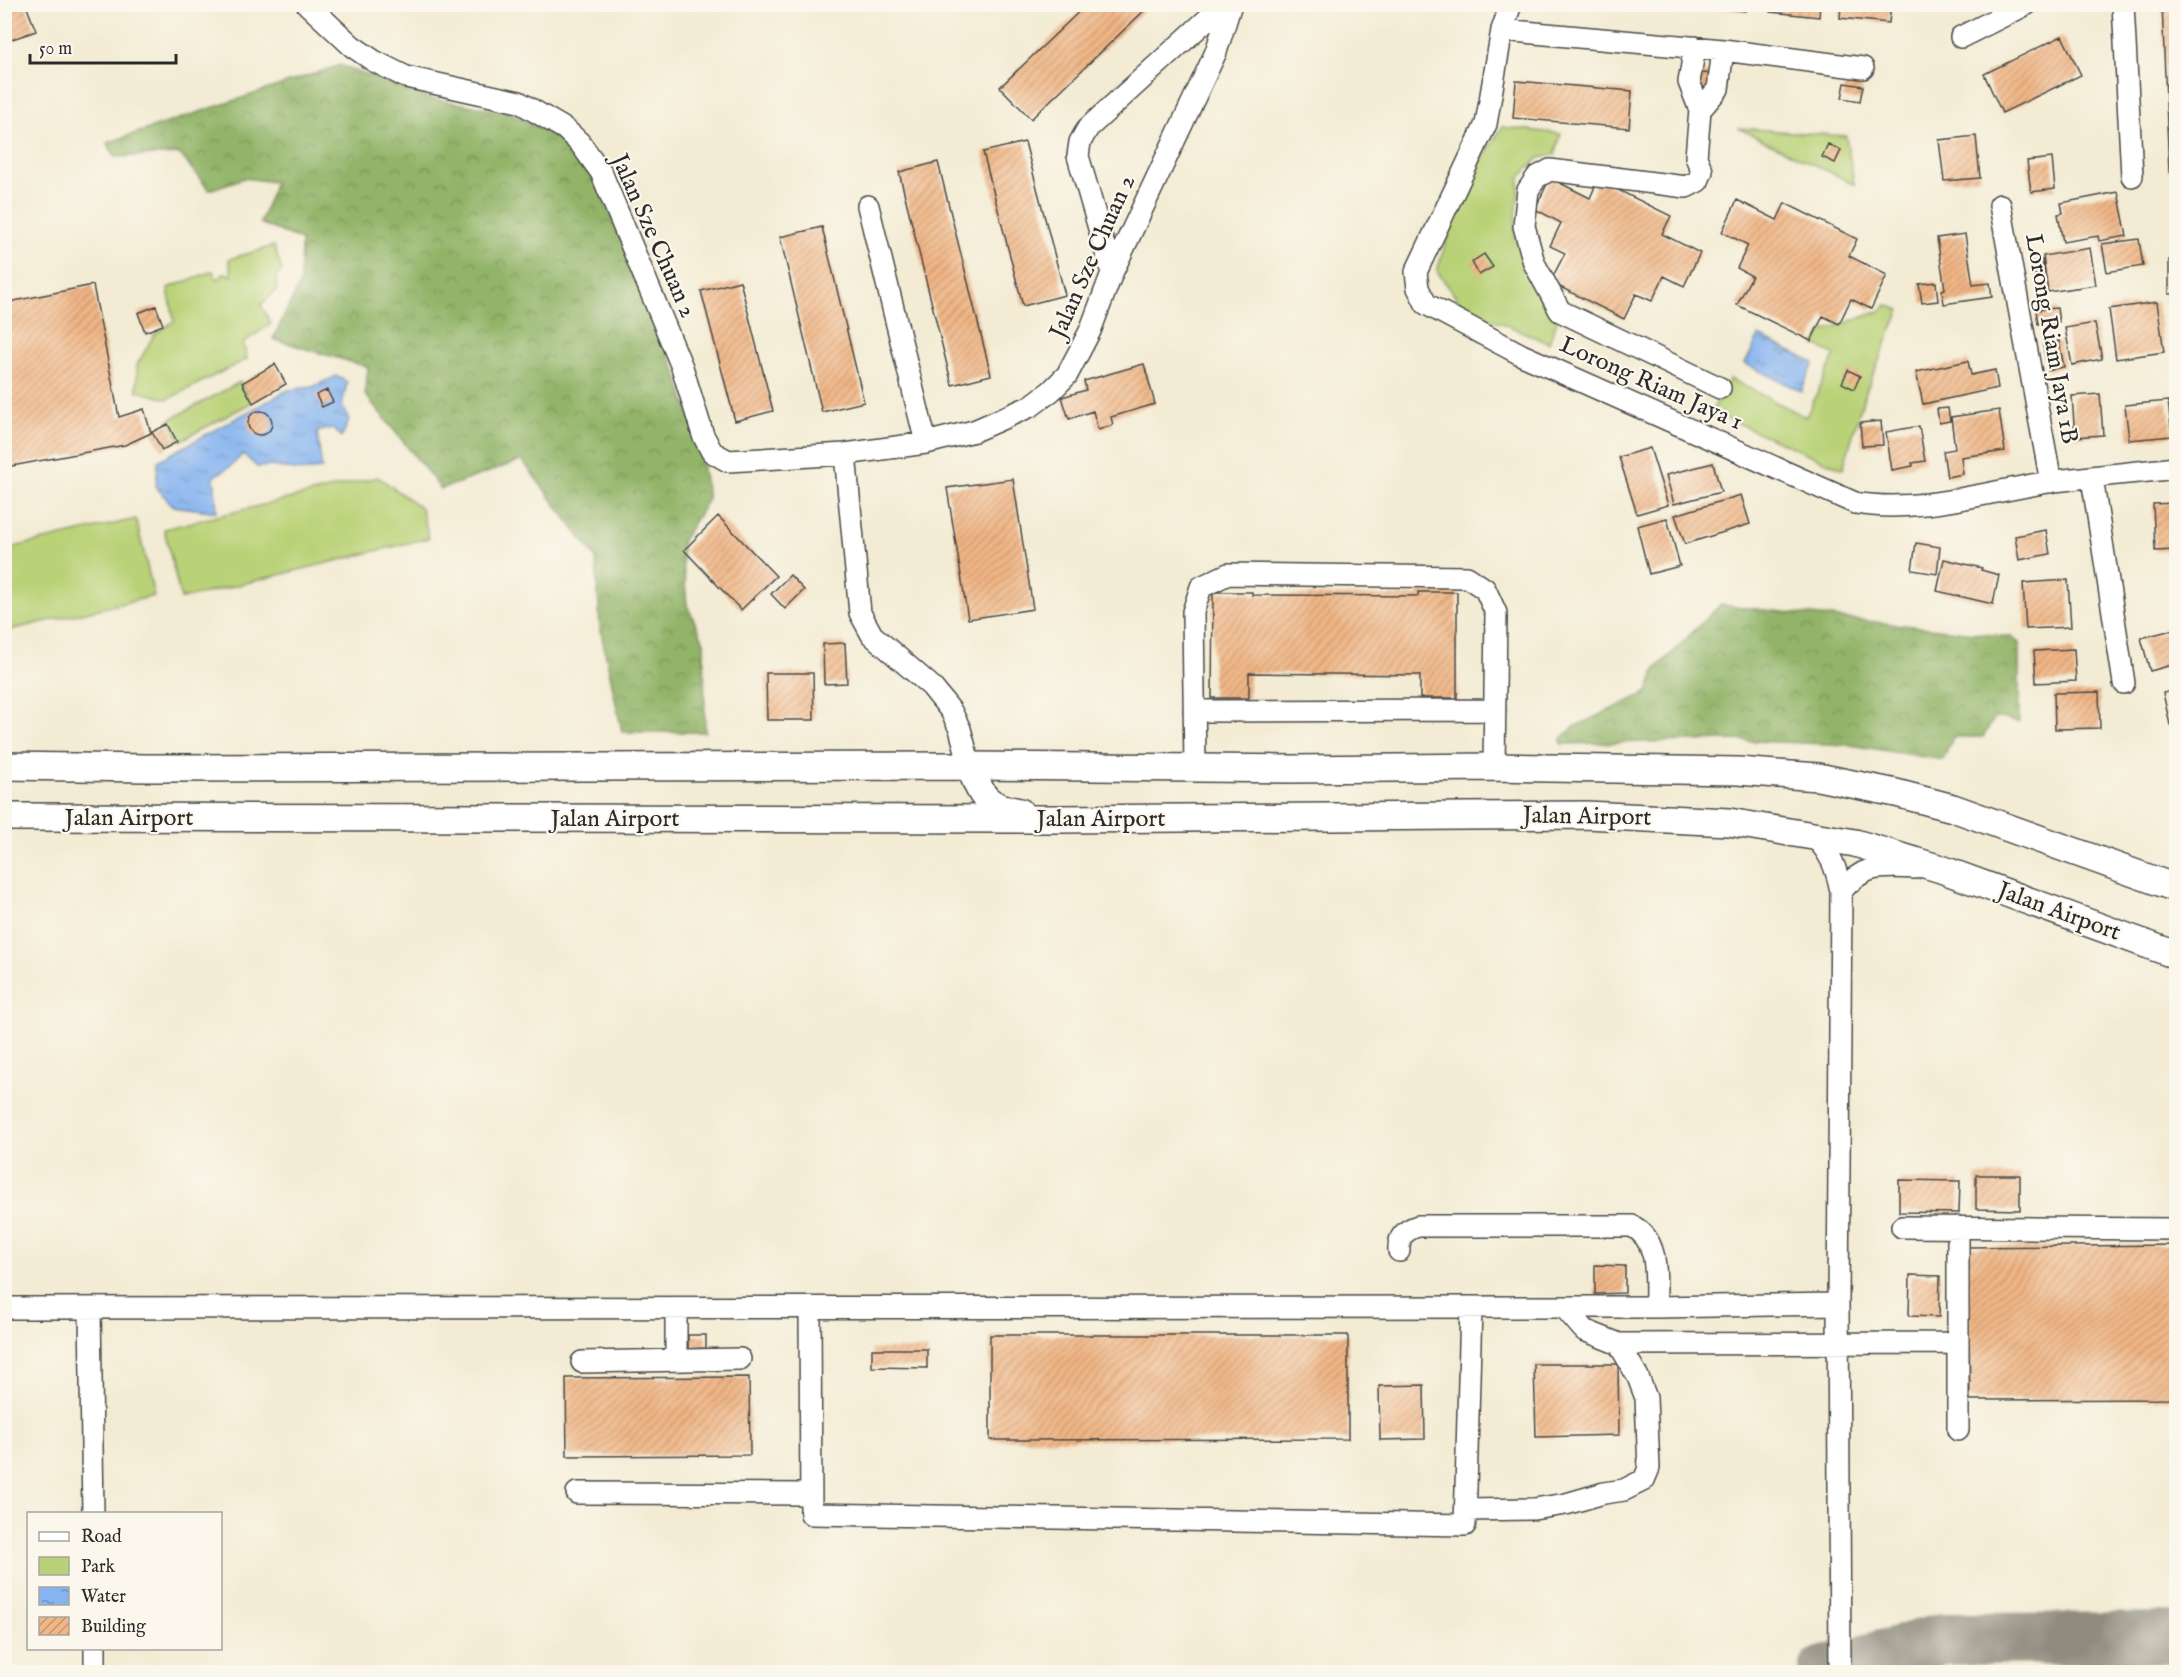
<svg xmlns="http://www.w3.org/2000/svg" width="2181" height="1677" font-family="'IM FELL English',serif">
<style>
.green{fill:#b9d277;stroke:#727e51;stroke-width:1.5}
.forest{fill:url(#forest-crowns);stroke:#5e704a;stroke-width:1.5}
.water{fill:url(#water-ripples);stroke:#58708e;stroke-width:1.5}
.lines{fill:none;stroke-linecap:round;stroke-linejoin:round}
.taxiway{stroke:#8f8b7f;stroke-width:52}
.building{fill:url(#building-hatch)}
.minor-casing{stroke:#494844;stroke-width:24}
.major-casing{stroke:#494844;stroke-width:30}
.minor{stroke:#fff;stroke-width:21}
.major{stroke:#fff;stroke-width:27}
.labels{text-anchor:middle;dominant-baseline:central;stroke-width:4.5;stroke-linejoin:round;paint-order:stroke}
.street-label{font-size:24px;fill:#2b2b2b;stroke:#fbf7ec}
</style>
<defs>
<pattern id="forest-crowns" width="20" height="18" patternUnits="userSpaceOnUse" patternTransform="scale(1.5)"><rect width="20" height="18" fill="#92b468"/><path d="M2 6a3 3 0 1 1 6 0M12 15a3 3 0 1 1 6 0" fill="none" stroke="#779356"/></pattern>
<pattern id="water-ripples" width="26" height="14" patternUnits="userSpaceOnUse" patternTransform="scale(1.5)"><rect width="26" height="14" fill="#85b4f0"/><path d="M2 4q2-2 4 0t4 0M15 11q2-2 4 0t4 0" fill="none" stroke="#6d93c3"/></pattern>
<pattern id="building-hatch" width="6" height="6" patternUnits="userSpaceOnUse" patternTransform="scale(1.5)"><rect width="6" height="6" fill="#f1b685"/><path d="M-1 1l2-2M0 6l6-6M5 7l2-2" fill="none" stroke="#c3946d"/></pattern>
</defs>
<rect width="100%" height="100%" fill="#fbf7ec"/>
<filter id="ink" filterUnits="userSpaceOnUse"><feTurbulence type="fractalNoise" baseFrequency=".0167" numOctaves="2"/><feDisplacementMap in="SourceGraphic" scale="12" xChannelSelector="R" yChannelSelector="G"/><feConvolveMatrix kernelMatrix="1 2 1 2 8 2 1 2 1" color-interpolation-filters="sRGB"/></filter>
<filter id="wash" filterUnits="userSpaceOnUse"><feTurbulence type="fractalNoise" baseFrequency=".008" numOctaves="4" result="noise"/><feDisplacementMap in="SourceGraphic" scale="24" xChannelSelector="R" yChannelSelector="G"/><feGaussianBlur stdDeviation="1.35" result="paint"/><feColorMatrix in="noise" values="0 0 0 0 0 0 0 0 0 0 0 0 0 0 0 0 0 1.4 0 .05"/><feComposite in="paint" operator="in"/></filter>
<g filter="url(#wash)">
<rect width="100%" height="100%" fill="#f3ebd3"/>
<path class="green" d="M1502,127L1561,134L1555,155L1539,158L1520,177L1514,237L1557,320L1549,343L1463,307L1437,271L1460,196Z
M1738,128L1846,136L1854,184Z
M274,246L282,271L276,276L277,290L261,305L271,324L243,343L247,359L168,399L137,391V365L154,335L174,321L168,288L213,271L217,280L225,273L232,276L229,259Z
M1887,305L1900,310L1864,396L1843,469L1711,412L1730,379L1806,417L1835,355L1815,345L1823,331L1880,311Z
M240,382L251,403L180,441L169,420Z
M378,477L421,508L429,538L181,599L164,529Z
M136,519L154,596L5,631V549Z"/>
<path class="forest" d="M340,65L428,98L512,113L558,139L598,185L676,371L700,450L708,499L681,543L687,605L704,642L705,732H622L600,627L596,558L522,460L441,489L365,394L368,367L273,339L300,283L301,240L260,223L275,182L244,178L209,190L180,154L115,157L107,143Z
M1720,605L2011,637L2019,643V722L1995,717L1983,737H1953L1943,760L1851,745L1730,740L1562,744L1561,739L1574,727L1648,692L1655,670Z"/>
<path class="water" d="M1759,336L1814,363L1801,391L1745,364Z
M337,376L347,382L342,406L349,419L342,437L332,428L317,432L322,469L301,471L272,466L257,467L243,454L230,467L214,476L217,512L173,506L156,487L158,461L288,390L312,387Z"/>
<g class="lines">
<path class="taxiway" d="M1824,1672L1943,1639L2176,1638"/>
</g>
<g id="blocks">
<path class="building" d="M1087,4H1151L1031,119L1000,87Z
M1701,4H1747L1746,11L1701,6Z
M1771,4H1820L1819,17L1770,12Z
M1841,4H1891L1889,23L1840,18Z
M2162,4H2176V172H2169Z
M4,5H26L36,31L4,42Z
M2062,36L2081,75L2002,113L1984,74Z
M1698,72L1710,74L1707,91L1695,90Z
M1516,81L1632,91L1629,128L1513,118Z
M1845,83L1863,86L1860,101L1842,98Z
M1976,136L1980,178L1944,181L1939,140Z
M1025,142L1065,295L1023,306L983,152Z
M1828,144L1841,150L1835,163L1822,157Z
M2052,158L2055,189L2031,192L2027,161Z
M938,162L991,375L952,385L899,172Z
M1550,178L1590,198L1598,180L1671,216L1662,234L1700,253L1684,286L1664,276L1652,301L1636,294L1624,319L1550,282L1565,253L1550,246L1561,223L1535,209Z
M2118,192L2127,236L2099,241L2098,236L2063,242L2058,214L2063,213L2061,203Z
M1737,200L1777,220L1785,203L1857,239L1849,256L1887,275L1871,309L1851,299L1839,324L1823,316L1811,341L1737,305L1752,276L1737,268L1748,245L1722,232Z
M822,227L864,402L822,412L780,237Z
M1965,234L1973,285L1990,283L1992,297L1944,304L1942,290L1945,289L1937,238Z
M2139,239L2143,266L2107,272L2102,244Z
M2090,248L2096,285L2048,292L2043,256Z
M1484,254L1493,267L1479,275L1472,262Z
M2042,260L2044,273L2033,275L2032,262Z
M2169,260H2176V294H2169Z
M740,281L773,411L735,421L701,291Z
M1936,282L1938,301L1922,303L1919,284Z
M93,285L119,417L144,409L151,433L125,445L12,466L5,462L4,459V303Z
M2157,302L2164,352L2116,359L2109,309Z
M156,306L163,325L145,332L138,313Z
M2057,308L2059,322L2038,324L2036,310Z
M2095,323L2102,359L2072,365L2065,328Z
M2059,341L2064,367L2048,370L2043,345Z
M1968,361L1971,375L1995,370L1998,388L1923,404L1916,372Z
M275,364L286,384L253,403L242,383Z
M1144,364L1155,404L1111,417L1113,425L1098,430L1093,411L1069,419L1062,397L1086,390L1084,381Z
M1848,370L1860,376L1854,389L1842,383Z
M327,390L333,402L322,407L316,395Z
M2100,394L2103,435L2075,437L2072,396Z
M2168,401L2172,436L2129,440L2125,405Z
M1948,408L1950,421L1939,423L1937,409Z
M1999,410L2005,451L1961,457L1963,474L1947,477L1943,451L1955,449L1951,417Z
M248 423a12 12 0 1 1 24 0a12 12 0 1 1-24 0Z
M1881,421L1883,445L1862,446L1860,423Z
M168,424L177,442L162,450L152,432Z
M1919,426L1925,461L1912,463L1913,466L1892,470L1886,432Z
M1650,448L1668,505L1637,514L1619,457Z
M1713,463L1721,492L1674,504L1666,475Z
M1013,479L1033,609L968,619L947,488Z
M1741,495L1750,524L1685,544L1675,515Z
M2176,503V550L2155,551L2153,504Z
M718,516L776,576L741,610L684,550Z
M1667,518L1680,566L1649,574L1637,526Z
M2046,530L2050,554L2019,560L2015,536Z
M1916,543L1940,547L1937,574L1912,570Z
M1944,559L1982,568L1981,570L1999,575L1993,604L1937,591Z
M790,575L804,590L785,609L771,594Z
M2068,580L2071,627L2026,629L2023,583Z
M1213,592H1252V595L1418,596V592H1457V698H1420V675L1249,673V698H1212Z
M2176,629V664L2150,671L2141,638Z
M845,643L847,683L824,684L823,644Z
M2074,649L2076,681L2036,683L2034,651Z
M766,673H813L814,720H767Z
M2176,690V724L2170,725L2163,693Z
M2099,692L2100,728L2055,729L2054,693Z
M1976,1175H2020V1210L1976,1209Z
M1899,1180L1960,1181L1959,1213L1899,1212Z
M2176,1245V1399L1970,1400L1968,1247Z
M1595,1265L1625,1266V1293L1595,1294Z
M1910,1275L1940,1276L1939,1317L1909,1316Z
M688,1335H706V1348L688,1349Z
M990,1335H1348V1439L990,1440Z
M872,1349H927V1368L872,1367Z
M1534,1364H1618L1619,1435L1536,1437Z
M749,1377L750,1455L567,1456L566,1378Z
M1424,1385L1425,1439L1380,1440L1379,1386Z"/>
</g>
</g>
<g filter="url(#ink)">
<use href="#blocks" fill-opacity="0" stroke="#494844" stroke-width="1.5"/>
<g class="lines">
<defs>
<path id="minor" d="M307,4L352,46L374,61L406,77L519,102L565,129L580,143L601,172L682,367L703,435L712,452L728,461L845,454L860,613L872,635L931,686L951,711L960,729L970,766
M1511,4L1502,30L1486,124L1416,272L1418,288L1426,304L1522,355L1855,503C1919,514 1986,492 2049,482C2091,476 2134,473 2176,468
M2123,4L2132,176
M1502,30L1723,50L1863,68
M1961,37L2027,4
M1695,47L1689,82L1700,110L1696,157L1702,171L1698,181L1686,187L1550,170L1537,177L1528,190L1524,226L1534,263L1560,311L1720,388
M1700,110L1718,89L1723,50
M2000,205L2051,482
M868,206L926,443
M1112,273L1078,156L1080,142L1088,128L1224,4
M845,454L926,443L974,431L1031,406L1051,391L1067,375L1090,331L1112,273L1216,52L1231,4
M2092,478L2124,683
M1194,711L1495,710
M1195,769L1193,612L1201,587L1228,574L1467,577L1485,589L1496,613L1494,767
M1841,891C1866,863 1880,867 1915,868
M1902,1227L2176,1229
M1958,1227V1430
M1399,1251C1398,1236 1405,1230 1418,1226H1632C1661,1241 1655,1278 1656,1307L1838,1304L1841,891C1836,867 1831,854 1814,836
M1838,1304L1840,1672
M810,1307L811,1514L1465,1525L1471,1307
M1564,1307L1584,1330L1619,1344L1958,1343
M4,1308L1656,1307
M90,1309L93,1514
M676,1360V1309
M582,1362L740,1359
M577,1493L811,1494
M1466,1510L1534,1509L1566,1504L1604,1493L1624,1490L1644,1480L1649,1468L1646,1398L1638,1377L1619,1344
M95,1648V1672"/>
<path id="major" d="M4,766L147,768L970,766L1293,769L1494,767L1738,771L1818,777L1896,793L1953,808L2176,888
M970,766C982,797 984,806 1020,812
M4,817L1057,819L1586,815L1729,822L1855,843L1941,869L2176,955"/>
</defs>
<use href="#minor" class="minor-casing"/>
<use href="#major" class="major-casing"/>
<use href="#minor" class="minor"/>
<use href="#major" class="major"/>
</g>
</g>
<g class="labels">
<g class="street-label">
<text transform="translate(653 236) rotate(66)">Jalan Sze Chuan 2</text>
<text transform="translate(1093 257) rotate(-66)">Jalan Sze Chuan 2</text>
<text transform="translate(2051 339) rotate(80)">Lorong Riam Jaya 1B</text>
<text transform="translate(1651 384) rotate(24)">Lorong Riam Jaya 1</text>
<text transform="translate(1587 817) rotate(1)">Jalan Airport</text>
<text x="129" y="818">Jalan Airport</text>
<text x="615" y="819">Jalan Airport</text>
<text x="1101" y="819">Jalan Airport</text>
<text transform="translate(2059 912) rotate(20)">Jalan Airport</text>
</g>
</g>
<rect width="2181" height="1677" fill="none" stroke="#fbf7ec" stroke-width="24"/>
<rect x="27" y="1512" width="195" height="138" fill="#fbf7ec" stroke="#a8a59f" stroke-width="1.5"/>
<rect x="39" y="1532" width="30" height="9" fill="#ffffff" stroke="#a8a59f" stroke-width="1.5"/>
<text x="81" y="1542" font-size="18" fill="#2b2b2b">Road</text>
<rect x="39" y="1557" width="30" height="18" fill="#b9d277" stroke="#a8a59f" stroke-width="1.5"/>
<text x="81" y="1572" font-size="18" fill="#2b2b2b">Park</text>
<rect x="39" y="1587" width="30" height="18" fill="url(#water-ripples)" stroke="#a8a59f" stroke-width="1.5"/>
<text x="81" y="1602" font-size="18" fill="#2b2b2b">Water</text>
<rect x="39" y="1617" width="30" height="18" fill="url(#building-hatch)" stroke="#a8a59f" stroke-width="1.5"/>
<text x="81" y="1632" font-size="18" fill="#2b2b2b">Building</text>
<path d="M30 54v9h146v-9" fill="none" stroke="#2b2b2b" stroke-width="3"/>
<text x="39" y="54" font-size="18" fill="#2b2b2b" stroke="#fbf7ec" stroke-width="4.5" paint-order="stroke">50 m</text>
</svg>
